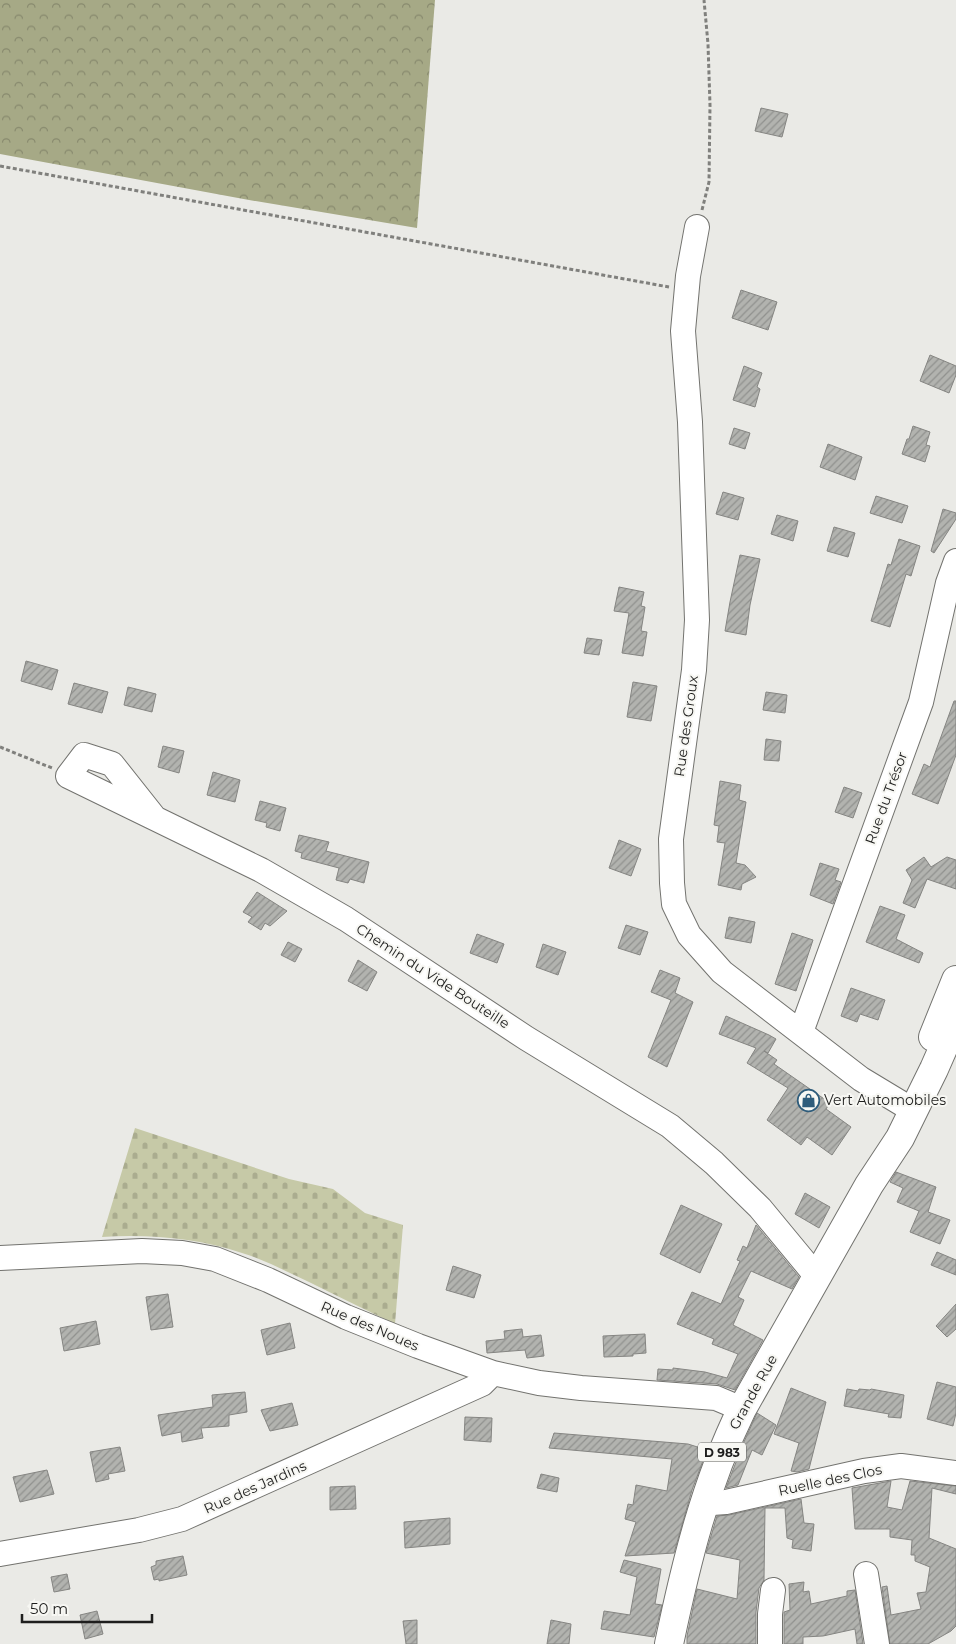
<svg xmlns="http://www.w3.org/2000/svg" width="956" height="1644" font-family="Montserrat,sans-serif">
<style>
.forest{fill:url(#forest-crowns)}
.cemetery{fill:url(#cemetery-stones)}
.building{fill:url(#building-hatch);stroke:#858582}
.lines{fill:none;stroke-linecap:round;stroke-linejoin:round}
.minor-casing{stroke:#73736f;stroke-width:26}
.major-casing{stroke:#73736f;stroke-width:30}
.path{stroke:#80807d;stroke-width:3;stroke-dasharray:4 2.5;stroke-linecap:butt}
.minor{stroke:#fff;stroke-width:24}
.major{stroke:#fff;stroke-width:28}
.labels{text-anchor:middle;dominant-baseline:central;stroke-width:4;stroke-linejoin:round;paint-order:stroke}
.shield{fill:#f7f7f3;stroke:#5f5f5d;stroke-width:1}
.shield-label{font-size:12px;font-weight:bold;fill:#1e1e1d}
.street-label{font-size:14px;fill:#1e1e1d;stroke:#f7f7f3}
.poi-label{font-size:14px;fill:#1e1e1d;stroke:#f7f7f3;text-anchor:start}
</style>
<defs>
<pattern id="forest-crowns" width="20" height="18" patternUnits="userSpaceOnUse" patternTransform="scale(1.25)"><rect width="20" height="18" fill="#a6a986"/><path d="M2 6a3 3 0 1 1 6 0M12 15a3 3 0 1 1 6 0" fill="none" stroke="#87896d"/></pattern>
<pattern id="cemetery-stones" width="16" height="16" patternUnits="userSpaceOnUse" patternTransform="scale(1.25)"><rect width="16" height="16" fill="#c6c9a7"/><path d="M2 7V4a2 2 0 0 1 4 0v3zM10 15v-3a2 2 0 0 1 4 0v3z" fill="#aaac8f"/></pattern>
<pattern id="building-hatch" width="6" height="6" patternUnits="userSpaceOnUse" patternTransform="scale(1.25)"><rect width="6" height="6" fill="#b2b3af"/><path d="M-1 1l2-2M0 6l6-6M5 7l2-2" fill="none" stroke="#90918e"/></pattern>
</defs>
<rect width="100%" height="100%" fill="#eaeae6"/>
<path class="forest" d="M0,0H435L417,228L249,200L0,154Z"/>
<path class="cemetery" d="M135,1128L289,1179L333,1189L365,1213L403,1225L395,1324C366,1310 337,1296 309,1282C287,1272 265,1260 242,1253C197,1238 149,1234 102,1237Z"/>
<path class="building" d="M761,108L788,114L782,137L755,131Z
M741,290L777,302L768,330L732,318Z
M930,355L956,366V375L949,393L920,381Z
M744,366L762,373L757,387L760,389L755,407L733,400Z
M913,426L930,432L926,445L930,446L925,462L902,454L907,439H909Z
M734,428L750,433L745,449L729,444Z
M828,444L862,457L855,480L820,467Z
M723,492L744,498L738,520L716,514Z
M876,496L908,506L902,523L870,513Z
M943,509L956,513V519L934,553L931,551Z
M777,515L798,521L793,541L771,534Z
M834,527L855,533L848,557L827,551Z
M899,539L920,546L911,576L906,574L890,627L871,621L888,564L891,565Z
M740,555L760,559L750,605L746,635L725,631L730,602Z
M619,587L644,592L641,606L645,607L641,631L647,632L643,656L622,653L629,613L614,611Z
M587,638L602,640L599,655L584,653Z
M26,661L58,670L52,690L21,681Z
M633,682L657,686L651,721L627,717Z
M74,683L108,692L102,713L68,704Z
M128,687L156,694L152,712L124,705Z
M766,692L787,695L785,713L763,710Z
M954,701H956V755L938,804L912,794L924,764L930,767Z
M766,739L781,741L779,761L764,760Z
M163,746L184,751L179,773L158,767Z
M213,772L240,780L235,802L207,795Z
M720,781L741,785L739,800L746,802L736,863L745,865L756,877L742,884L741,890L718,885L725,843L717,842L719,826L714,825Z
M844,787L862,793L853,818L835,812Z
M260,801L286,808L280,831L266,827L267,823L255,820Z
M299,835L329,842L326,851L369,862L364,883L350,879L348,883L336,880L339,868L301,858L302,853L295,851Z
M619,840L641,849L631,876L609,868Z
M924,857L931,867L947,857L956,860V889L927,879L915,908L903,903L912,880L906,870Z
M820,863L839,869L835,880L841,882L833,904L810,895Z
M257,892L287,911L270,926L265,923L261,930L248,922L252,917L243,912Z
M880,906L905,915L896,939L923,953L919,963L866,942Z
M729,917L755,922L751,943L725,938Z
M626,925L648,932L640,955L618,948Z
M792,933L813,940L796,991L775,984Z
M477,934L504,944L497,963L470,953Z
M288,942L302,949L295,962L281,955Z
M543,944L566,952L558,975L536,967Z
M358,960L377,972L367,991L348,981Z
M660,970L680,978L675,993L693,1002L667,1067L648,1057L671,1000L651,992Z
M851,988L885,1000L878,1020L860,1014L857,1022L841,1016Z
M726,1016L769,1035L776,1039L768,1053L764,1051L777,1060L774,1064L830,1103L826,1109L851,1127L832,1155L807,1137L801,1145L767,1120L788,1088L747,1063L756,1048L719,1034Z
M896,1172L936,1187L928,1212L950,1220L940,1244L910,1232L919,1211L897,1202L903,1188L890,1182Z
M805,1193L830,1207L819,1228L795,1214Z
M681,1205L722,1224L700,1273L660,1254Z
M756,1225L799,1277L792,1289L751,1271L738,1297L744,1300L733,1325L763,1340L735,1390L717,1384L657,1380L658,1369L673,1370V1368L705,1372L727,1378L738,1354L712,1344L714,1339L677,1324L692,1292L721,1304L740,1261L737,1260L743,1246L747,1248Z
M937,1252L956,1260V1275L931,1265Z
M453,1266L481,1275L474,1298L446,1290Z
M168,1294L173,1327L151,1330L146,1297Z
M956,1304V1329L947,1337L936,1326Z
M96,1321L100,1344L64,1351L60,1328Z
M290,1323L295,1348L267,1355L261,1330Z
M522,1329L523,1337L541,1335L544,1356L527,1358L525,1350L487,1353L486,1341L505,1339L504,1331Z
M645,1334L646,1353L633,1354V1356L604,1357L603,1336Z
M937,1382L956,1387V1413L953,1426L927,1419Z
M791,1388L826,1402L809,1469L797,1472L791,1471L799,1443L774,1434Z
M847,1389L858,1391L859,1389L870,1390L871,1389L904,1395L901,1418L888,1417L889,1414L844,1406Z
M245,1392L247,1412L229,1415V1426L201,1428L203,1438L182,1442L181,1432L162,1436L158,1415L213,1407L212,1395Z
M292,1403L298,1425L270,1431L261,1410Z
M757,1413L776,1425L762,1455L752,1450L738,1485L726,1488L743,1444Z
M465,1417L492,1418L491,1442L464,1440Z
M554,1433L688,1444L707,1450L692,1490L674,1553L625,1556L636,1522L625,1519L628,1504L633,1505L636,1485L667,1491L672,1459L549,1448Z
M120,1447L125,1471L108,1474L109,1479L96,1482L90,1452Z
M47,1470L54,1494L20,1502L13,1477Z
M541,1474L559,1478L557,1492L537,1488Z
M891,1481L887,1507L902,1510L910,1481L956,1486V1494L932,1488L929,1538L956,1549V1626L951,1631L928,1644H890L882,1587L887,1586L891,1615L921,1609L917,1593L926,1592L930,1567L915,1561V1555H911L912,1540L890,1537V1529H855L852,1488Z
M355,1486L356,1509L330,1510V1487Z
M801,1499L804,1523L814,1524L811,1551L792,1548L793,1540L787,1538L785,1508H765L764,1580L759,1588L756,1612V1644H687V1636L697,1589L737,1599L740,1560L706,1553L717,1516L729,1515Z
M450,1518V1544L405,1548L404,1522Z
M183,1556L187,1575L159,1581V1579L154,1580L151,1567L156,1565V1561Z
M624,1560L661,1569L655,1604L662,1605L654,1637L601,1629L604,1611L630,1615L637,1577L620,1572Z
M67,1574L70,1589L54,1592L51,1577Z
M804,1582L803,1592L809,1591L811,1604L847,1596V1591L855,1590L863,1644H857L855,1629L823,1636L803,1637V1644H784V1612L790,1610L789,1584Z
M97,1611L103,1634L85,1639L80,1615Z
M417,1620V1644H406L403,1621Z
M551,1620L571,1624L569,1644H547Z"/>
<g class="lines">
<defs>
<path id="minor" d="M697,227L688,276L683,331L690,422L697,620L694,670L671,839L672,883L674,904L689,935L722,972L861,1079L914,1111
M154,817L112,764L84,755L68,776L261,870L346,919L526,1038L670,1126L714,1163L760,1208L817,1277
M801,1032L921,702L948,583L956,561
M0,1258L142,1251L182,1253L215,1259L268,1280L346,1317L418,1346L493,1373L539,1383L581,1388L716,1398L742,1409
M704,1502L712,1503L726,1502L864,1471L901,1466L956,1473
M0,1554L139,1530L182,1519L482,1384L493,1373
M866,1574L877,1644
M770,1644V1614L773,1590"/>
<path id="major" d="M933,1037L956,980
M669,1644C686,1563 705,1484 742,1409L869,1185L900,1138L934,1069L956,1019"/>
</defs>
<use href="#minor" class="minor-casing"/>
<use href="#major" class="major-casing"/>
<path class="path" d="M0,166L669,287
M702,210L709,182L710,105L708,44L704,0
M0,747L52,768"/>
<use href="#minor" class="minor"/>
<use href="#major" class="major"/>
</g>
<defs>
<symbol id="shop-ring" viewBox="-11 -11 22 22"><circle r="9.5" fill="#f7f7f3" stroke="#2e5c7b" stroke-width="1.5"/><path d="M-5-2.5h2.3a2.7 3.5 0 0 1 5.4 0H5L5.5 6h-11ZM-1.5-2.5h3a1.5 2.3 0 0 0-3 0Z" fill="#2e5c7b"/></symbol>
</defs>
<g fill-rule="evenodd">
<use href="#shop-ring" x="796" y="1088" width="25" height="25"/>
</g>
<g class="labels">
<rect class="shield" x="698" y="1442.5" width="48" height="19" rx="4"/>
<g class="shield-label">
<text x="722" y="1452">D 983</text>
</g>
<g class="street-label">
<text transform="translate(686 726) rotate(-82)">Rue des Groux</text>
<text transform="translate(886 798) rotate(-70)">Rue du Trésor</text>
<text transform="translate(433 976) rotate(33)">Chemin du Vide Bouteille</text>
<text transform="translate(370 1326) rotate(23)">Rue des Noues</text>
<text transform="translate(753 1392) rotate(-61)">Grande Rue</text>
<text transform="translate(830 1480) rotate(-12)">Ruelle des Clos</text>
<text transform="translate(255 1487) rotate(-24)">Rue des Jardins</text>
</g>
<g class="poi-label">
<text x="824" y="1100">Vert Automobiles</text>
</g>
</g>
<path d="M22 1614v8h130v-8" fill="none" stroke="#1e1e1d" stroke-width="2.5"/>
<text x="30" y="1614" font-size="15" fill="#1e1e1d" stroke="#f7f7f3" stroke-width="4" paint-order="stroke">50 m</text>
</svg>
